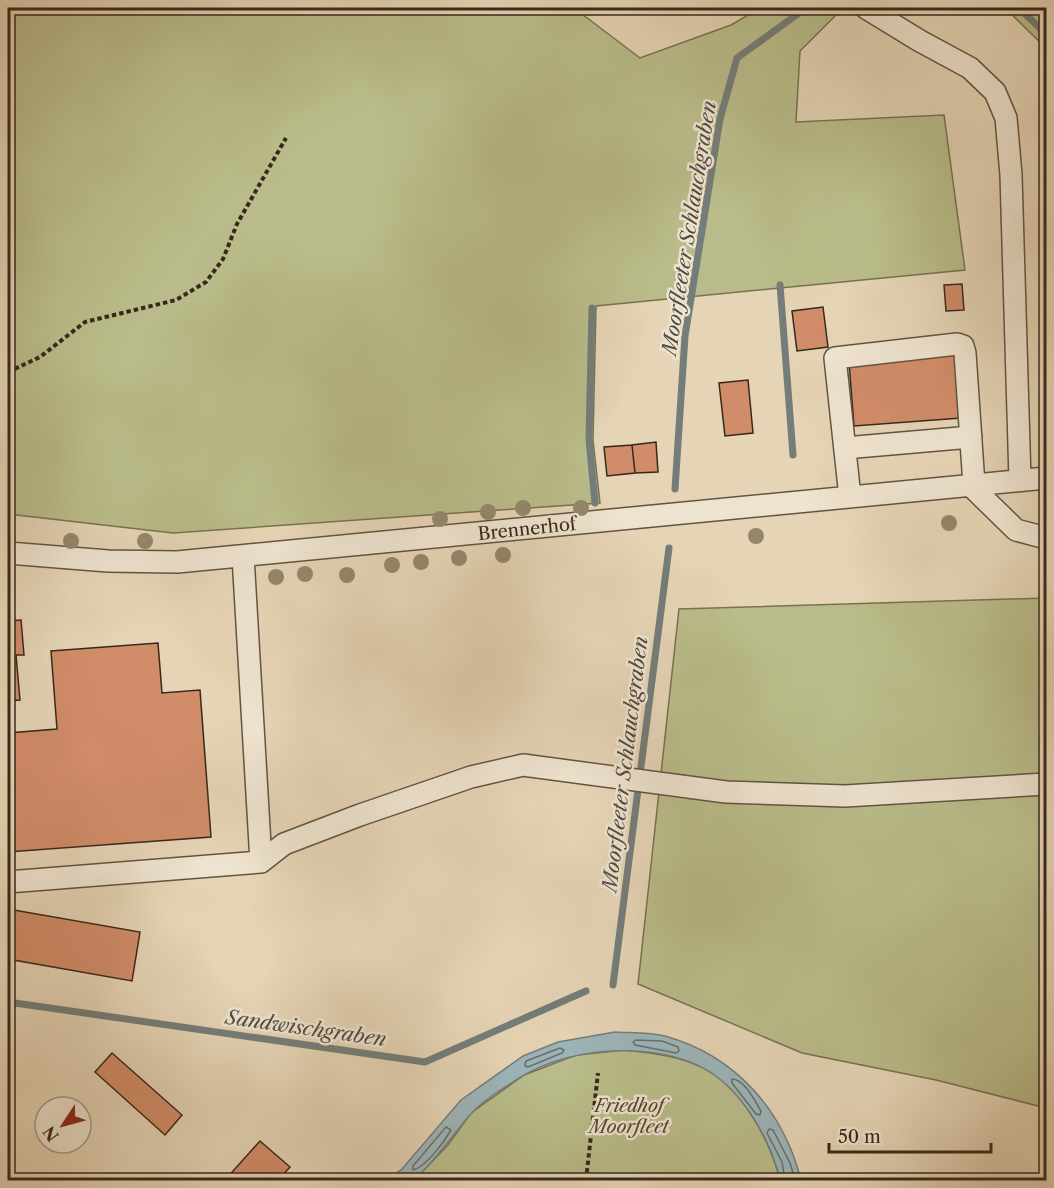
<svg xmlns="http://www.w3.org/2000/svg" width="1054" height="1188" font-family="'Libre Caslon Text',serif">
<style>
.green{fill:#b9bc8a;stroke:#787252;stroke-width:1.5}
.water{fill:#9cb5ba;stroke:#747d7a;stroke-width:1.5}
.lines{fill:none;stroke-linecap:round;stroke-linejoin:round}
.shore{stroke:#6a6f6a;stroke-width:1.5}
.stream{stroke:#747d7a;stroke-width:7}
.building{fill:#d18c69;stroke:#37291a;stroke-width:1.5}
.minor-casing{stroke:#625441;stroke-width:24}
.path{stroke:#37291a;stroke-width:4;stroke-dasharray:4.5 3;stroke-linecap:butt}
.minor{stroke:#eee3cf;stroke-width:21}
.tree{fill:#94866c}
.labels{text-anchor:middle;dominant-baseline:central;stroke-width:5;stroke-linejoin:round;paint-order:stroke}
.street-label{font-size:18px;fill:#37291a;stroke:#eee3cf}
.park-label{font-size:18px;font-style:italic;fill:#514630;stroke:#eee3cf}
.water-label{font-size:20px;font-style:italic;fill:#504c42;stroke:#eee3cf}
</style>
<rect width="100%" height="100%" fill="#e5d4b5"/>
<filter id="stains"><feTurbulence type="fractalNoise" baseFrequency=".00333" numOctaves="4"/><feColorMatrix values="0 0 0 0 .2 0 0 0 0 .09 0 0 0 0 .02 0 0 0 .5 -.17"/></filter>
<radialGradient id="worn" r=".72"><stop offset=".6" stop-color="#630" stop-opacity="0"/><stop offset="1" stop-color="#630" stop-opacity=".3"/></radialGradient>
<path class="green" d="M8,8H574L640,58L731,25L760,8H837L841,10L800,51L796,122L944,115L965,270L596,306L593,440L600,503L173,533L8,514Z
M1005,8H1046V48Z
M1046,598V1108L936,1080L802,1053L638,984L679,609Z
M625,1050C651,1053 679,1056 702,1067C741,1086 770,1140 780,1180H414L448,1145L471,1113L524,1075L576,1055Z"/>
<path class="water" d="M615,1032C631,1033 650,1032 665,1036C736,1056 783,1110 801,1180H780C772,1145 749,1103 721,1080C672,1039 573,1044 521,1077C505,1087 483,1100 470,1115C451,1137 436,1160 414,1180H386L402,1169L461,1100L523,1056L558,1042Z"/>
<g class="lines">
<path class="shore" d="M636,1040L662,1041L678,1047L679,1051L676,1053L635,1045L633,1042Z
M560,1048L564,1050L562,1053L528,1067L525,1066L526,1061Z
M732,1079C744,1079 755,1101 761,1111L760,1115L756,1114L732,1083Z
M446,1127L451,1130C444,1142 426,1167 413,1170V1166Z
M785,1180L782,1162L767,1133L769,1129L773,1130L790,1163L795,1180"/>
<path class="stream" d="M1019,8L1046,34
M780,285L793,455
M592,308L589,439L595,503
M675,489L685,336L720,119L737,58L806,8
M613,985L669,548
M8,1002L425,1062L586,991"/>
</g>
<path class="building" d="M962,284L964,310L946,311L944,285Z
M823,307L828,347L797,351L792,311Z
M956,353L961,418L854,426L849,362Z
M748,380L753,433L725,436L719,383Z
M656,442L658,472L635,473L632,445Z
M632,445L635,473L607,476L604,447Z
M21,620L24,655H16L20,700L8,701V621Z
M158,643L162,693L200,690L211,837L8,852V733L57,729L51,651Z
M8,909L140,932L132,981L8,959Z
M112,1053L182,1115L165,1135L95,1072Z
M260,1141L290,1167L278,1180H225Z"/>
<g class="lines">
<defs>
<path id="minor" d="M866,8L920,41L970,68L995,92L1006,118L1011,175L1020,480
M845,448L971,437
M970,485L1016,530L1046,538
M850,497L835,358L957,344L963,346L965,353L974,485
M8,553L108,561L177,562L1046,478
M261,862L284,844L360,815L471,777L523,765L726,792L845,796L1046,784
M8,882L261,862L243,556"/>
</defs>
<use href="#minor" class="minor-casing"/>
<path class="path" d="M8,372L40,357L85,322L176,300L206,282L223,259L237,224L286,138
M586,1180L598,1073"/>
<use href="#minor" class="minor"/>
</g>
<g class="tree">
<circle cx="523" cy="508" r="8"/>
<circle cx="581" cy="508" r="8"/>
<circle cx="488" cy="512" r="8"/>
<circle cx="440" cy="519" r="8"/>
<circle cx="949" cy="523" r="8"/>
<circle cx="756" cy="536" r="8"/>
<circle cx="71" cy="541" r="8"/>
<circle cx="145" cy="541" r="8"/>
<circle cx="503" cy="555" r="8"/>
<circle cx="459" cy="558" r="8"/>
<circle cx="421" cy="562" r="8"/>
<circle cx="392" cy="565" r="8"/>
<circle cx="305" cy="574" r="8"/>
<circle cx="347" cy="575" r="8"/>
<circle cx="276" cy="577" r="8"/>
</g>
<g class="labels">
<g class="street-label">
<text transform="translate(527 529) rotate(-6)">Brennerhof</text>
</g>
<g class="park-label">
<text x="629" y="1106">Friedhof<tspan x="629" dy="21">Moorfleet</tspan></text>
</g>
<g class="water-label">
<text transform="translate(689 228) rotate(-81)">Moorfleeter Schlauchgraben</text>
<text transform="translate(625 764) rotate(-83)">Moorfleeter Schlauchgraben</text>
<text transform="translate(306 1028) rotate(8)">Sandwischgraben</text>
</g>
</g>
<rect width="1054" height="1188" fill="none" stroke="#e5d4b5" stroke-width="30"/>
<rect x="9" y="9" width="1036" height="1170" fill="none" stroke="#37291a" stroke-width="3"/>
<rect x="15" y="15" width="1024" height="1158" fill="none" stroke="#37291a" stroke-width="1.5"/>
<g transform="translate(63 1125) rotate(234)"><circle r="28" fill="#eee3cf" stroke="#a59987" stroke-width="1.5"/>
<path d="M0-4.5L10 22L0 15L-10 22Z" fill="#8f2418"/>
<text y="-9" font-size="16" font-weight="bold" text-anchor="middle" fill="#37291a">N</text>
</g>
<path d="M829 1143v9h162v-9" fill="none" stroke="#37291a" stroke-width="3"/>
<text x="838" y="1143" font-size="18" fill="#37291a" stroke="#eee3cf" stroke-width="4.5" paint-order="stroke">50 m</text>
<rect width="100%" height="100%" filter="url(#stains)"/>
<rect width="100%" height="100%" fill="url(#worn)"/>
</svg>
